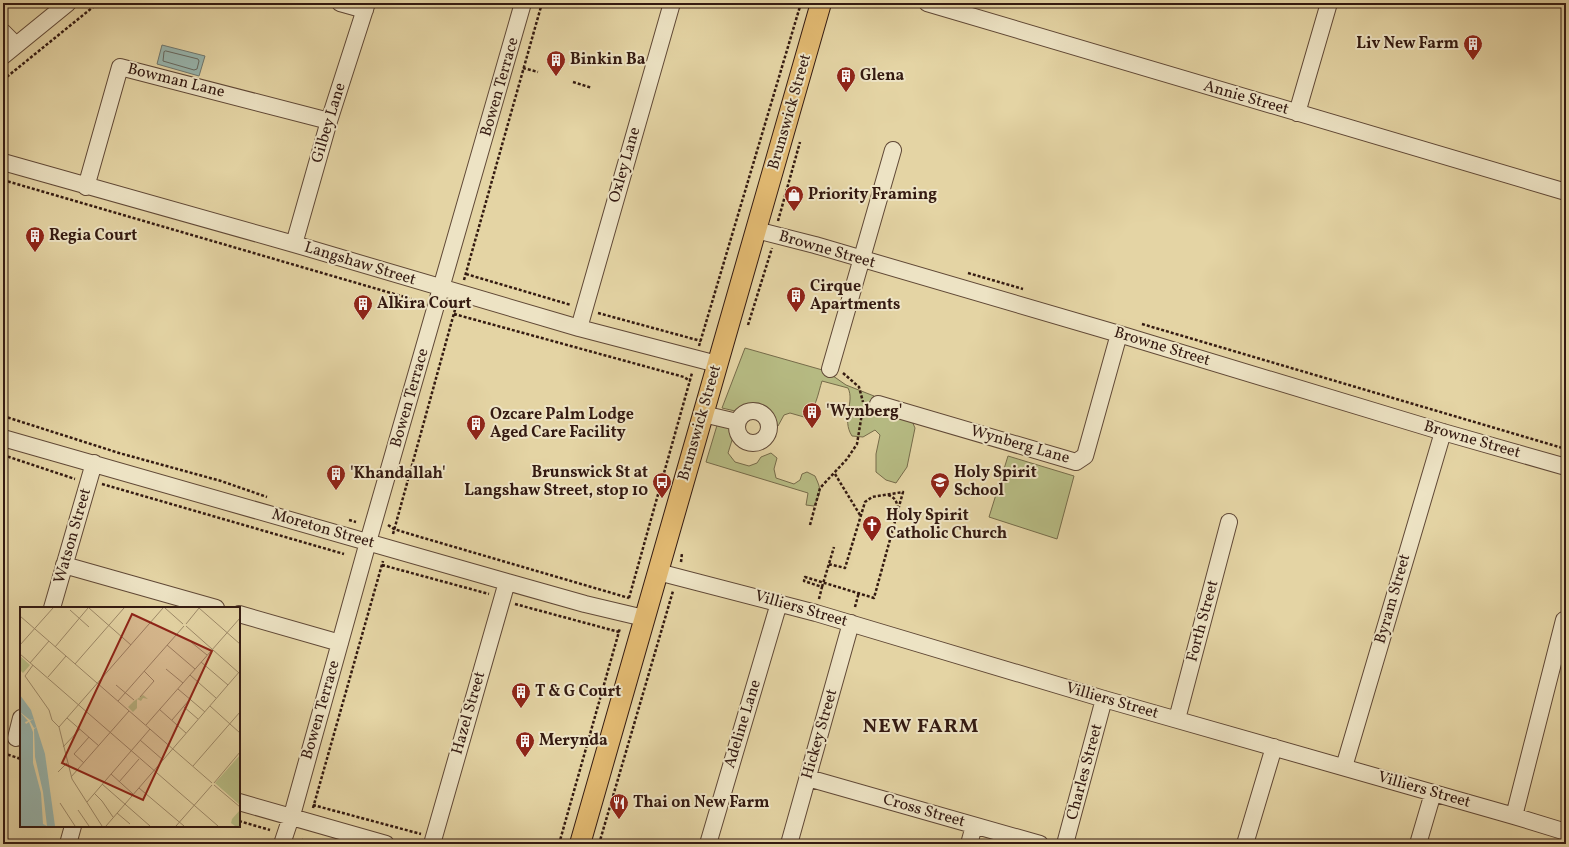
<svg xmlns="http://www.w3.org/2000/svg" width="1569" height="847" font-family="Vollkorn,serif">
<style>
.green{fill:#b7bc84;stroke:#766b4a}
.water{fill:#98b6af;stroke:#707870}
.lines{fill:none;stroke-linecap:round;stroke-linejoin:round}
.shore{stroke:#666860;stroke-width:1}
.minor-casing{stroke:#604836;stroke-width:18}
.major-casing{stroke:#341a11;stroke-width:22}
.path{stroke:#341a11;stroke-width:2.5;stroke-dasharray:3 2;stroke-linecap:butt}
.minor{stroke:#ede3c4;stroke-width:16}
.major{stroke:#e2ba72;stroke-width:20}
.labels{text-anchor:middle;dominant-baseline:central;stroke-width:4;stroke-linejoin:round;paint-order:stroke}
.poi-label{font-size:16px;font-weight:bold;fill:#341a11;stroke:#ede3c4;text-anchor:start}
.street-label{font-size:16px;fill:#341a11;stroke:#ede3c4}
.district-label{font-size:20px;font-weight:bold;letter-spacing:1px;fill:#341a11;stroke:#ede3c4}
.inset-river{fill:none;stroke:#98b6af;stroke-width:2}
.inset-road{fill:none;stroke:#9e8a69;stroke-width:1}
.view{fill:#8f2418;fill-opacity:0.15;stroke:#8f2418;stroke-width:2}
.inset-edge{fill:none;stroke:#341a11;stroke-width:2}
</style>
<rect width="100%" height="100%" fill="#e4d4a4"/>
<filter id="stains"><feTurbulence type="fractalNoise" baseFrequency=".005" numOctaves="4"/><feColorMatrix values="0 0 0 0 .2 0 0 0 0 .09 0 0 0 0 .02 0 0 0 .5 -.17"/></filter>
<radialGradient id="worn" r=".72"><stop offset=".6" stop-color="#630" stop-opacity="0"/><stop offset="1" stop-color="#630" stop-opacity=".3"/></radialGradient>
<path class="green" d="M745,348L826,371L846,385L874,396L871,409L912,421L915,428L907,467L896,483L886,480L876,472V454L880,435L875,430L863,437L852,436C841,419 855,402 848,388L822,381C818,393 816,411 804,417L790,413L784,415L778,426L772,423L768,408C754,401 748,404 735,411L722,408Z
M718,422L732,427L733,437L728,453L735,462L749,466L757,463L761,457L771,453L777,458L774,469L776,478L794,484L800,480L802,474L807,472L815,476C822,491 821,492 814,506L806,505L808,493L706,462Z
M1008,456L1074,476L1057,539L989,517Z"/>
<path class="water" d="M162,45L205,56L199,76L157,64Z"/>
<g class="lines">
<path class="shore" d="M166,51L198,59L199,61L197,69L194,70L163,61L164,52Z"/>
<defs>
<path id="minor" d="M340,3L365,10
M927,3L1566,192
M3,32L16,45
M3,56L68,3
M1297,113L1329,3
M3,162L294,244L579,328L717,364
M86,187L120,67L329,121
M756,230L815,245L1119,334L1443,432L1566,467
M294,244L329,121L367,3
M579,328L672,3
M830,369L893,150
M878,404L1076,462L1085,456L1119,334
M737 427a16 16 0 1 1 32 0a16 16 0 1 1-32 0Z
M703,414L737,422
M3,438L507,582L585,604L644,618
M64,565L216,608
M658,572L816,613L1104,699L1514,816L1566,832
M52,608L94,463
M239,614L340,643
M1177,719L1229,522
M16,738L21,718
M1344,767L1443,432
M808,778L1040,844
M239,802L386,844
M1514,816L1564,620
M68,844L73,826
M282,844L294,808L368,542L523,3
M432,844L507,582
M708,844L779,603
M789,844L851,623
M969,844L974,826
M1065,844L1104,699
M1245,844L1274,747
M1418,844L1433,793"/>
<path id="major" d="M580,844L821,3"/>
</defs>
<use href="#minor" class="minor-casing"/>
<use href="#major" class="major-casing"/>
<path class="path" d="M523,68L538,72
M3,80L98,3
M573,82L592,88
M3,180L415,300
M778,221L800,142
M968,273L1023,289
M466,274L571,305
M464,280L542,3
M598,313L701,341
M454,314L684,377L690,381
M1142,324L1566,449
M748,325L772,248
M699,346L801,3
M843,373L859,387L863,402
M3,416L119,453L221,481L267,497
M768,433L777,436
M3,455L75,479
M835,474L860,515
M102,484L344,554
M888,495C895,497 897,502 898,509
M349,520L356,522
M388,525L394,529L410,534L629,598
M810,525L820,488L847,459L857,444L863,407
M393,534L456,306
M681,562L682,553
M382,565L489,594
M822,587L834,547
M629,598L692,373
M819,599L822,587L804,581L805,577L874,598L903,492L872,497L865,502L845,568L829,564
M515,604L619,632
M855,607L859,592
M3,753L21,759
M313,805L421,834
M313,808L383,561
M239,821L270,830
M302,840L319,844
M446,842L452,844
M559,844L620,628
M599,844L673,591"/>
<use href="#minor" class="minor"/>
<use href="#major" class="major"/>
</g>
<defs>
<symbol id="building-pin" viewBox="-11 -11 22 30"><path d="M0 17L-7.5 6A9.5 9.5 0 1 1 7.5 6Z" fill="#8f2418" stroke="#ede3c4"/><path d="M-4-6H4V6H1V3H-1V6H-4ZM-2.5-4.3h1.7v1.8h-1.7ZM.8-4.3h1.7v1.8H.8ZM-2.5-1h1.7V.8h-1.7ZM.8-1h1.7V.8H.8Z" fill="#fff"/></symbol>
<symbol id="shop-pin" viewBox="-11 -11 22 30"><path d="M0 17L-7.5 6A9.5 9.5 0 1 1 7.5 6Z" fill="#8f2418" stroke="#ede3c4"/><path d="M-5-2.5h2.3a2.7 3.5 0 0 1 5.4 0H5L5.5 6h-11ZM-1.5-2.5h3a1.5 2.3 0 0 0-3 0Z" fill="#fff"/></symbol>
<symbol id="bus-pin" viewBox="-11 -11 22 30"><path d="M0 17L-7.5 6A9.5 9.5 0 1 1 7.5 6Z" fill="#8f2418" stroke="#ede3c4"/><path d="M-5-6H5V4H4V6H2V4H-2V6H-4V4H-5ZM-3.5-4V0h7V-4ZM-3.5 1.2v1.5H-2V1.2ZM2 1.2v1.5H3.5V1.2Z" fill="#fff"/></symbol>
<symbol id="school-pin" viewBox="-11 -11 22 30"><path d="M0 17L-7.5 6A9.5 9.5 0 1 1 7.5 6Z" fill="#8f2418" stroke="#ede3c4"/><path d="M0-5L7-2L0 1L-7-2ZM-4 1L0 2.5L4 1V4Q0 6-4 4Z" fill="#fff"/></symbol>
<symbol id="church-pin" viewBox="-11 -11 22 30"><path d="M0 17L-7.5 6A9.5 9.5 0 1 1 7.5 6Z" fill="#8f2418" stroke="#ede3c4"/><path d="M-1.2-6h2.4v3.5h3.3v2.4h-3.3V6h-2.4V-.1h-3.3v-2.4h3.3Z" fill="#fff"/></symbol>
<symbol id="restaurant-pin" viewBox="-11 -11 22 30"><path d="M0 17L-7.5 6A9.5 9.5 0 1 1 7.5 6Z" fill="#8f2418" stroke="#ede3c4"/><path d="M-5-6h1v4h1v-4h1v4h1v-4h1v5L-1.5 .5V6h-2V.5L-5-1ZM5-6V6H3V1.5H1.5Q1.5-4 5-6Z" fill="#fff"/></symbol>
</defs>
<g fill-rule="evenodd">
<use href="#building-pin" x="1462" y="33" width="22" height="30"/>
<use href="#building-pin" x="545" y="49" width="22" height="30"/>
<use href="#building-pin" x="835" y="65" width="22" height="30"/>
<use href="#shop-pin" x="783" y="184" width="22" height="30"/>
<use href="#building-pin" x="24" y="225" width="22" height="30"/>
<use href="#building-pin" x="785" y="285" width="22" height="30"/>
<use href="#building-pin" x="352" y="293" width="22" height="30"/>
<use href="#building-pin" x="801" y="401" width="22" height="30"/>
<use href="#building-pin" x="465" y="413" width="22" height="30"/>
<use href="#building-pin" x="325" y="463" width="22" height="30"/>
<use href="#bus-pin" x="651" y="471" width="22" height="30"/>
<use href="#school-pin" x="929" y="471" width="22" height="30"/>
<use href="#church-pin" x="861" y="514" width="22" height="30"/>
<use href="#building-pin" x="510" y="681" width="22" height="30"/>
<use href="#building-pin" x="514" y="730" width="22" height="30"/>
<use href="#restaurant-pin" x="608" y="792" width="22" height="30"/>
</g>
<g class="labels">
<g class="poi-label">
<text x="1459" y="44" text-anchor="end">Liv New Farm</text>
<text x="570" y="60">Binkin Ba</text>
<text x="860" y="76">Glena</text>
<text x="808" y="195">Priority Framing</text>
<text x="49" y="236">Regia Court</text>
<text x="810" y="287">Cirque<tspan x="810" dy="18">Apartments</tspan></text>
<text x="377" y="304">Alkira Court</text>
<text x="826" y="412">'Wynberg'</text>
<text x="490" y="415">Ozcare Palm Lodge<tspan x="490" dy="18">Aged Care Facility</tspan></text>
<text x="648" y="473" text-anchor="end">Brunswick St at<tspan x="648" dy="18">Langshaw Street, stop 10</tspan></text>
<text x="954" y="473">Holy Spirit<tspan x="954" dy="18">School</tspan></text>
<text x="350" y="474">'Khandallah'</text>
<text x="886" y="516">Holy Spirit<tspan x="886" dy="18">Catholic Church</tspan></text>
<text x="535" y="692">T &amp; G Court</text>
<text x="539" y="741">Merynda</text>
<text x="633" y="803">Thai on New Farm</text>
</g>
<g class="street-label">
<text transform="translate(176 81) rotate(14)">Bowman Lane</text>
<text transform="translate(500 87) rotate(-74)">Bowen Terrace</text>
<text transform="translate(1246 98) rotate(16)">Annie Street</text>
<text transform="translate(790 112) rotate(-74)">Brunswick Street</text>
<text transform="translate(329 123) rotate(-73)">Gilbey Lane</text>
<text transform="translate(625 165) rotate(-74)">Oxley Lane</text>
<text transform="translate(827 250) rotate(16)">Browne Street</text>
<text transform="translate(360 264) rotate(17)">Langshaw Street</text>
<text transform="translate(1162 347) rotate(17)">Browne Street</text>
<text transform="translate(410 398) rotate(-74)">Bowen Terrace</text>
<text transform="translate(700 423) rotate(-74)">Brunswick Street</text>
<text transform="translate(1472 440) rotate(16)">Browne Street</text>
<text transform="translate(1020 445) rotate(16)">Wynberg Lane</text>
<text transform="translate(323 529) rotate(16)">Moreton Street</text>
<text transform="translate(73 536) rotate(-74)">Watson Street</text>
<text transform="translate(1393 599) rotate(-74)">Byram Street</text>
<text transform="translate(801 609) rotate(16)">Villiers Street</text>
<text transform="translate(1203 621) rotate(-75)">Forth Street</text>
<text transform="translate(1112 701) rotate(16)">Villiers Street</text>
<text transform="translate(321 710) rotate(-74)">Bowen Terrace</text>
<text transform="translate(469 713) rotate(-74)">Hazel Street</text>
<text transform="translate(743 724) rotate(-73)">Adeline Lane</text>
<text transform="translate(820 734) rotate(-74)">Hickey Street</text>
<text transform="translate(1085 772) rotate(-75)">Charles Street</text>
<text transform="translate(1424 790) rotate(16)">Villiers Street</text>
<text transform="translate(924 811) rotate(16)">Cross Street</text>
</g>
<g class="district-label">
<text x="921" y="727">NEW FARM</text>
</g>
</g>
<g transform="translate(20 607)">
<rect width="220" height="220" fill="#e4d4a4"/>
<path d="M0,49L10,58L3,66L0,63ZM123,88L128,92L123,91L121,94L117,92V101L113,105L108,100L114,94ZM220,148V198L195,176ZM220,203V219H215L211,216L212,212Z" fill="#b7bc84"/>
<path d="M0,88L11,103L25,147L35,219H0Z" fill="#98b6af"/>
<path d="M0,105L10,113L14,112L10,114L14,121L17,120L14,122L15,150L23,185L27,219L23,217L21,186L13,156V125L9,115L6,117L5,115L8,114Z" fill="#e4d4a4"/>
<path class="inset-river" d="M0,174L11,219"/>
<path class="inset-road" d="M69,1L111,38M145,1L163,17M179,1L220,37M50,3L69,20M0,9L192,176M166,17L179,1M166,19L219,66M171,35L187,48M0,38L33,1M147,38L175,62M35,40L68,1M0,47L198,219M181,55L208,78M10,56L29,34M55,57L104,1M13,58L5,69L29,103L32,113L39,120L52,172L82,219M146,62L163,76M170,68L196,91M28,70L46,49M96,78L114,93M158,82L185,105M120,90L134,74L124,64M98,94L164,19M190,99L220,126M164,100L178,112M139,102L166,126M47,111L79,139M152,113L170,92M126,118L220,11M39,120L143,1M120,133L143,153M43,140L60,122M64,156L54,147L69,130M173,159L220,105M38,165L47,156M91,167L113,187M51,170L109,104M99,175L119,152M194,176L220,145M82,177L130,219M194,178L220,200M119,181L164,219M74,186L82,194L93,210M67,195L130,122M40,196L55,219M58,203L69,219M97,206L110,217M86,219L220,64M156,219L192,178"/>
<path class="view" d="M112,7L192,44L123,193L42,156Z"/>
<rect width="220" height="220" class="inset-edge"/>
</g>
<rect width="1569" height="847" fill="none" stroke="#e4d4a4" stroke-width="16"/>
<rect x="4" y="4" width="1561" height="839" fill="none" stroke="#341a11" stroke-width="2"/>
<rect x="8" y="8" width="1553" height="831" fill="none" stroke="#341a11"/>
<rect width="100%" height="100%" filter="url(#stains)"/>
<rect width="100%" height="100%" fill="url(#worn)"/>
</svg>
